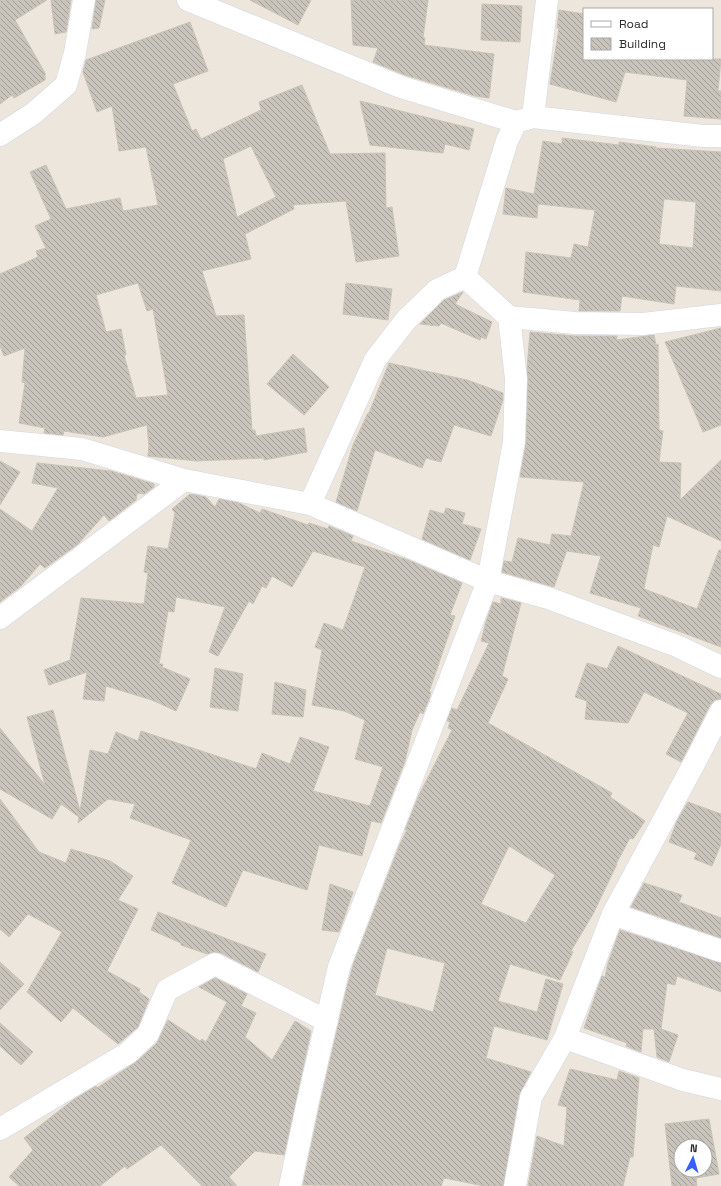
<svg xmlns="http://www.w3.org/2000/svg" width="721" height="1186" font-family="'Space Grotesk',sans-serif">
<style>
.building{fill:url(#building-back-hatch);stroke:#c9c2b6;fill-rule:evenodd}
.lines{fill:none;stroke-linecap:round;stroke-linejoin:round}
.minor-casing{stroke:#d2d5e4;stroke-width:23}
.minor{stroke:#fff;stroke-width:22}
</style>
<defs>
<pattern id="building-back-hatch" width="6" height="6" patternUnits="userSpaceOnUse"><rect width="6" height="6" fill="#c9c4bb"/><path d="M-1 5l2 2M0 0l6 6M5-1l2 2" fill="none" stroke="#a39f98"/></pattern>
</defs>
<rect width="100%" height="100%" fill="#ede6dc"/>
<path class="building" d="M0,0H47L15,20L45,73V80L14,98L12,95L0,104Z
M51,0H71L66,32L55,34Z
M96,0H105L99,28L92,29Z
M250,0H311L298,25Z
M351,0H428L423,38H425L424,45L494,54L489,98L475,96L405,75L373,62L378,48L353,45Z
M482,4L522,6L520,42L481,40Z
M559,10L584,14V59H721L718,91H721V119L684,116L687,80L625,72L616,102L550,84L559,28H557Z
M190,22L208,71L173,84L192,131L196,129L201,139L261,110L259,102L302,85L330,154L385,153L386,208L392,207L399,256L356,262L346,201L293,205L294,209L245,234L251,259L202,271L216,316L244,315L252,430H255L256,436L304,428L307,452L264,460V458L197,461L148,456L149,446L147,425L103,437L64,431L63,435L44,433L45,428L19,423L25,383L22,382L25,348L4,356L0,346V274L38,257L36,251L46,248L35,226L51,219L30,172L46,165L66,209L120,198L123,211L158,205L146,147L119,151L112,106L97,112L83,72L86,60ZM251,146L276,197L237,217L223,159ZM138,283L147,311L153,309L168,395L136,398L124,355H126L121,329L106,332L96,295Z
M360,101L474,129L469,150L445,144L443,153L370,145Z
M562,138L619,145V142L656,147V148L721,152V291L676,286L674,304L622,296L620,311H579L580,300L523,292L526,252L571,258L574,244L588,247L595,210L538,204L537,218L503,214L506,188L534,194L543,141L562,144ZM664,199L696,202L693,248L659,244Z
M346,283L392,289L388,320L343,314Z
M463,292L455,304L492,322L486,339L481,337L480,340L441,323L439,326L420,324L444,300Z
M721,328V425L703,432L665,342Z
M530,332L575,336H617L616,340L654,335L656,345L658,344L659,430L663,431L659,462L681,463L680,500L721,460V541L667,516L659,547L653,545L644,588V589L697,609L719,550H721V647L638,616L641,608L590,593L601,556L567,551L568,547L554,587L502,572L504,561L512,562L518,538L550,545L552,534L571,536L584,482L520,477L526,443L528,379L527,369Z
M293,354L329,387L304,415L267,384Z
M389,363L467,380L503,393V400L491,436L454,425L441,462L426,458L422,468L375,450L357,511L336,502L353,445L368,413H369Z
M0,461L20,472L0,505Z
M37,463L111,471L154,484V487L144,494L137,493L136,500L109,521L104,515L78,544L45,568L40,564L21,586L0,602V509L32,531L58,488L32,483Z
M190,494L206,497L215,507L219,499L239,503L260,513L262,509L308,525L309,523L328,529L329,526L353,536L351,541L408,560L462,583L450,615L455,616L429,692H431L429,699L423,714L420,712L412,730L405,761L381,823L371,821L362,856L319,845L307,890L243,870L226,907L172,883L191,840L130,818L135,804L108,799L78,823L79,817L61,804L52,819L0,789V728L45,785L27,717L53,710L80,811L90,750L108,754L116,732L138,741L141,731L256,769L262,753L290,764L300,737L329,747L313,791L370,806L383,767L355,759L365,720L344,711L312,705L322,650L315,647L324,623L343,630L365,567L313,551L292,587L272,576L266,588L262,586L253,604L249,601L218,656L209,652L225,607L176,597L174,612L168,611L159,664H163L162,667L190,679L176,711L152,700L106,686L104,701L83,699L87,672L49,685L44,670L70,660L81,598L144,604L148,573L144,572L148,546L168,549L175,513L172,509Z
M446,508L465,513L462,524L481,529L470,560L422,539L430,510L444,514Z
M501,598L521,603L502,676L508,679L488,723L612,793L610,797L645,821L633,839L630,838L616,864H617L593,914L571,951L573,952L560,980L510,964L498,1001L537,1012L546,979L563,984L547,1040L494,1026L486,1058L531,1072L519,1095L503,1186H484L444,1178L441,1186L303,1185L320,1104L347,987L354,962L400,844L407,830H405L419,795L452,730L448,728L450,722L447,721L452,708L457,710L489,643L481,641L486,622L493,602L501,604ZM509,846L555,875L526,923L481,904ZM387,948L445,963L433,1012L375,995Z
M618,646L721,694V699L715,700L710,705L681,762L666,754L688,713L644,692L628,723L585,719L587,701L575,697L587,663L607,669Z
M215,668L243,674L238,711L210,707Z
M275,682L306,690L303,717L272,714Z
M0,799L39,852L66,863L71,849L110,861L133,876L118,900L138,909L107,971L140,989L139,992L149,999L138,1027L118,1044L73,1008L61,1022L27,992L62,932L28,914L9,937L0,929Z
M688,802L721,814V844L712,866L694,859L697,853L669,842L677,821Z
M644,883L682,895L679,902L721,918V938L631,907Z
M330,884L353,892L339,932L322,930Z
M158,912L266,954L258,972L221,953L214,952L207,954L181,945V943L151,930Z
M620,930L721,963V992L677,976L675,985L667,983L661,1029L678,1035L669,1062L657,1057L654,1029H643L641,1052L626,1046L627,1043L584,1028L602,976L605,977L608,963Z
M0,962L24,984L0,1010Z
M215,978L247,994L241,1006L256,1013L245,1037L272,1060L295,1021L311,1031L284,1155L255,1151L229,1177L237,1186H202L161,1145L127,1169L125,1166L100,1186H19L9,1177L33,1150L24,1138L73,1100L96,1086L97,1088L136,1062L157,1043L168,1020L200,1041L202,1039L206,1042L227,1002L199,987Z
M0,1023L33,1052L21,1065L0,1046Z
M570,1069L617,1080L619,1071L639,1078L633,1157H630L623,1186H528L537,1136L564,1146L567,1107L558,1105Z
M709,1119L719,1174L696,1178L697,1186H672L665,1124ZM681,1146H705V1170H681Z"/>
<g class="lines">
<defs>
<path id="minor" d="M188,0L401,87L516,122
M533,117L547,0
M0,135L34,113L66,85L75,53L84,0
M509,317L575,323L643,324L721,315
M0,441L82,449L184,480L310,504L488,581L548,598L677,646L721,667
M310,504L375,360L406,320L437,290L465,277L507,141L516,122L533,117L703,136H721
M0,618L184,480
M613,914L721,951
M565,1038L683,1080L721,1089
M0,1129L128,1053L148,1034L167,990L215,964L327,1021
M290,1186L308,1101L339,967L488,581L514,442L516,379L509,317L465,277
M515,1186L531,1097L565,1038L613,914L696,760L721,711"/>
</defs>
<use href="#minor" class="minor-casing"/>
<use href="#minor" class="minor"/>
</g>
<rect x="583" y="8" width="130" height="52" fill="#ffffff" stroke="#aaaaaa"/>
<rect x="591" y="21" width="20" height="6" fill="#ffffff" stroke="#aaaaaa"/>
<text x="619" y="28" font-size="12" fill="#2b2b2b">Road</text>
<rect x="591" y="38" width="20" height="12" fill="url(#building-back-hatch)" stroke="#aaaaaa"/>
<text x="619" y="48" font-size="12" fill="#2b2b2b">Building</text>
<g transform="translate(693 1158) rotate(5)"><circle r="19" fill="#ffffff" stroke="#aaaaaa"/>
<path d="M0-3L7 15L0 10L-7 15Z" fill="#3860ff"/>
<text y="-6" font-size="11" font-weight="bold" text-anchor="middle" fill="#2b2b2b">N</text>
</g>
</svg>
